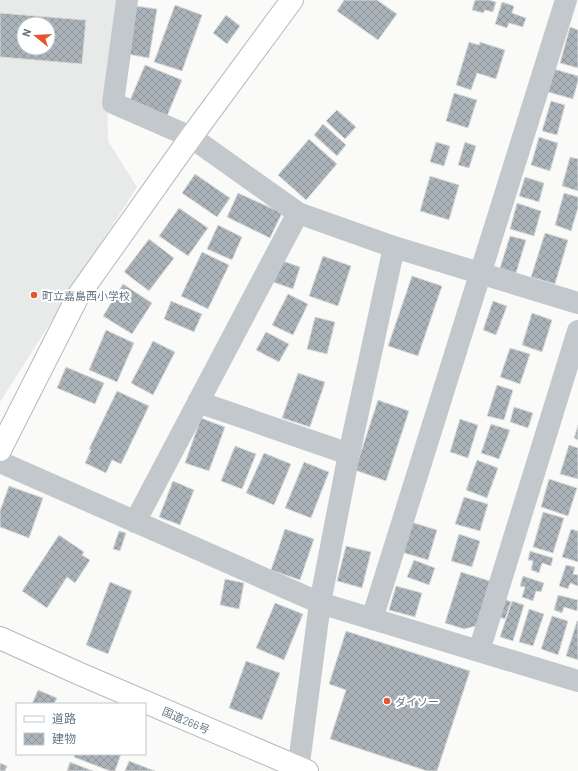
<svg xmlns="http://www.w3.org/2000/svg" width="578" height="771" font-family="Barlow,'Noto Sans JP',sans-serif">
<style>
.built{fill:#e8e9e9;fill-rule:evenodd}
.building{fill:url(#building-cross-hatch);stroke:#dcdcda;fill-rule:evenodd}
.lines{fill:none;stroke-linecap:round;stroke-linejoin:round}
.secondary-casing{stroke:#b3babf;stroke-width:24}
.highway-casing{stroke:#b4b9bd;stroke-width:24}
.street{stroke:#c3c8cc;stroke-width:22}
.secondary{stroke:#fff;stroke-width:22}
.highway{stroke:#fff;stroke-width:22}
.poi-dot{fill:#e4572e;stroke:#fff;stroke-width:1.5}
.labels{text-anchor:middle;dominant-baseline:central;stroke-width:4;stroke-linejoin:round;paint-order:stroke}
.poi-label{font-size:11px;fill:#657683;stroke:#fff;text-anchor:start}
.street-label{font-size:11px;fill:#657683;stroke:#fff}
</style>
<defs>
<pattern id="building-cross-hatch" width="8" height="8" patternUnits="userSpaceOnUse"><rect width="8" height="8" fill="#aab3b9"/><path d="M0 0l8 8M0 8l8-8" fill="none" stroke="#8e969c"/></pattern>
</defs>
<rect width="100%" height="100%" fill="#fafaf8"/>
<path class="built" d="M0,0H116L107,68L108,141L137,187L0,402ZM24,24H48V48H24Z"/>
<path class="building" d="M344,0H377L397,14L378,40L337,11Z
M475,0H489L496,2L493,12L485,10L483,13L472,10Z
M502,2L514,6L512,13L526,18L523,27L509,23L507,28L495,24Z
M175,5L202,15L182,71L154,62Z
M136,6L157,9L149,58L127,54Z
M0,13L86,20L82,64L0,57ZM24,24H48V48H24Z
M226,15L240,26L227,44L213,33Z
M570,27L578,30V68L560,63Z
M469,42L479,45L480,42L505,50L496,79L477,73L471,90L456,85Z
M145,65L182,80L167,116L130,100Z
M554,69L578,76V81L573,99L548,92Z
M454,93L477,100L468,128L446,121Z
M551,101L565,105L557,135L542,131Z
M337,110L356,127L345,139L326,121Z
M323,124L346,145L337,156L314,135Z
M539,137L558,143L550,171L531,165Z
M309,139L337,164L306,200L278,175Z
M436,142L450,146L444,166L430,162Z
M465,142L476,146L469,168L458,165Z
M570,157L578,159V191L562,186Z
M195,174L230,198L217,217L182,193Z
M430,176L459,185L449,220L420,211Z
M525,177L544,183L539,202L519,196Z
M238,193L282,213L270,238L227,217Z
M564,193L578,197V208L571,231L555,225Z
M517,203L541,211L534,236L510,229Z
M179,208L208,228L188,256L159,236Z
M218,225L242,237L232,260L207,249Z
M545,233L568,240L555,284L531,277Z
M510,236L526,240L516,273L500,268Z
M149,239L174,258L149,291L124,272Z
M202,252L229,265L208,309L181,296Z
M323,256L351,266L338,306L309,296Z
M280,260L300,267L293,289L273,282Z
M412,276L442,286L418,356L388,346Z
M123,284L152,303L132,334L103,316Z
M288,294L308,304L293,335L272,325Z
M171,301L202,314L194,332L164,319Z
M493,301L507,306L496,335L483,330Z
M532,313L552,320L542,352L522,345Z
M315,317L335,322L327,354L307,349Z
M106,330L134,343L117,382L89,370Z
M266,332L289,344L279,362L256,350Z
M153,341L175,352L153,395L131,383Z
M510,348L530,354L520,384L500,377Z
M66,367L104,383L95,404L57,388Z
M298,373L325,382L310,427L282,418Z
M497,385L513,390L504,420L487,416Z
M117,391L149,406L121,464L112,460L106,473L85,463L91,450L89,449Z
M378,400L409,411L386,481L355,470Z
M514,407L533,413L528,428L510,422Z
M201,418L225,427L209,471L185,463Z
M460,419L478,425L468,458L450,452Z
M491,424L510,430L499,459L481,453Z
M578,425V440L574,438Z
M569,445L578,448V479L560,474Z
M235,446L256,454L242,489L221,481Z
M264,453L291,464L274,505L246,493Z
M477,460L498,468L487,498L466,490Z
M304,462L329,472L311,518L285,508Z
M549,479L577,488L568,516L541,507Z
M173,481L194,490L180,525L159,517Z
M9,486L43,498L29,538L0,527V511Z
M464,497L488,504L480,531L455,524Z
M543,512L564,518L553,553L533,547Z
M408,521L437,530L428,560L398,551Z
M285,529L314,539L300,580L271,570Z
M571,529L578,531V562L562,557Z
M119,531L126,533L120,551L113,549Z
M459,534L480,541L472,567L451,561Z
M59,535L84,552L82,555L90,560L75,583L67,577L47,608L22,591Z
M346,546L371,552L362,588L337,581Z
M530,551L553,558L551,566L542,563L539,573L531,570L533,561L528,560Z
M414,560L435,568L429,585L407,577Z
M566,565L575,567L573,574L578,575V586L570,583L568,589L559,586Z
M461,572L493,582L480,625L464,629L445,623Z
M523,576L544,583L541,592L536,591L533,601L522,597L525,587L520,586Z
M225,579L244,583L239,609L220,605Z
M110,582L132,591L108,654L86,645Z
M396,586L422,593L415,617L389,610Z
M558,595L578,600L577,611L564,607L562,613L554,610Z
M505,599L511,602L505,619L499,617Z
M512,601L524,605L513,641L500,637Z
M275,603L303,614L284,660L256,648Z
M529,609L544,614L533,646L519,642Z
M552,616L568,621L558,655L541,649Z
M577,621H578V660L566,656Z
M346,631L470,671L437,771H427L330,739L346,690L329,684Z
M246,661L280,673L262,720L229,708Z
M38,690L57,698L54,704H32Z
M75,754H121L115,771H110L74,757Z
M129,761L155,771H125Z
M70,762L93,771H67Z
M0,763L7,766L5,771H0Z"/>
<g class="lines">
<defs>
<path id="secondary" d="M0,450L78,296L191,137L292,0"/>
<path id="highway" d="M0,638L80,674L307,771"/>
</defs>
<use href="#secondary" class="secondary-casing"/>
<use href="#highway" class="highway-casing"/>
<path class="street" d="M127,0L113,103L191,137L298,213L394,247L578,303
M198,402L349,454
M0,462L320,603L578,681
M135,522L298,213
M372,619L566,0
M479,651L578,331
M298,771L320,603L349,454L394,247"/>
<use href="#secondary" class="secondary"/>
<use href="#highway" class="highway"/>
</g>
<g class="poi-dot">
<circle cx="34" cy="295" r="4"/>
<circle cx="387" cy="701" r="4"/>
</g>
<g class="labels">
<g class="poi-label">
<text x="42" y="295">町立嘉島西小学校</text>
<text x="395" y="701">ダイソー</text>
</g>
<g class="street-label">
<text transform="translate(186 720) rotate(23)">国道266号</text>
</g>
</g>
<rect x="16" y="703" width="130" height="52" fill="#ffffff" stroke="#c1c8cd"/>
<rect x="24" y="716" width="20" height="6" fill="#ffffff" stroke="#c1c8cd"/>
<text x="52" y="723" font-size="12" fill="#657683">道路</text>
<rect x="24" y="733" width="20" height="12" fill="url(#building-cross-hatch)" stroke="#c1c8cd"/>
<text x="52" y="743" font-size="12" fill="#657683">建物</text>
<g transform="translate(36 36) rotate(288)"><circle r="19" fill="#ffffff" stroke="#c1c8cd"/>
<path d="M0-3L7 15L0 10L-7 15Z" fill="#e4572e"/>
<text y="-6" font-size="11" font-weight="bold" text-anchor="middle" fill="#657683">N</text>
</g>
</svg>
